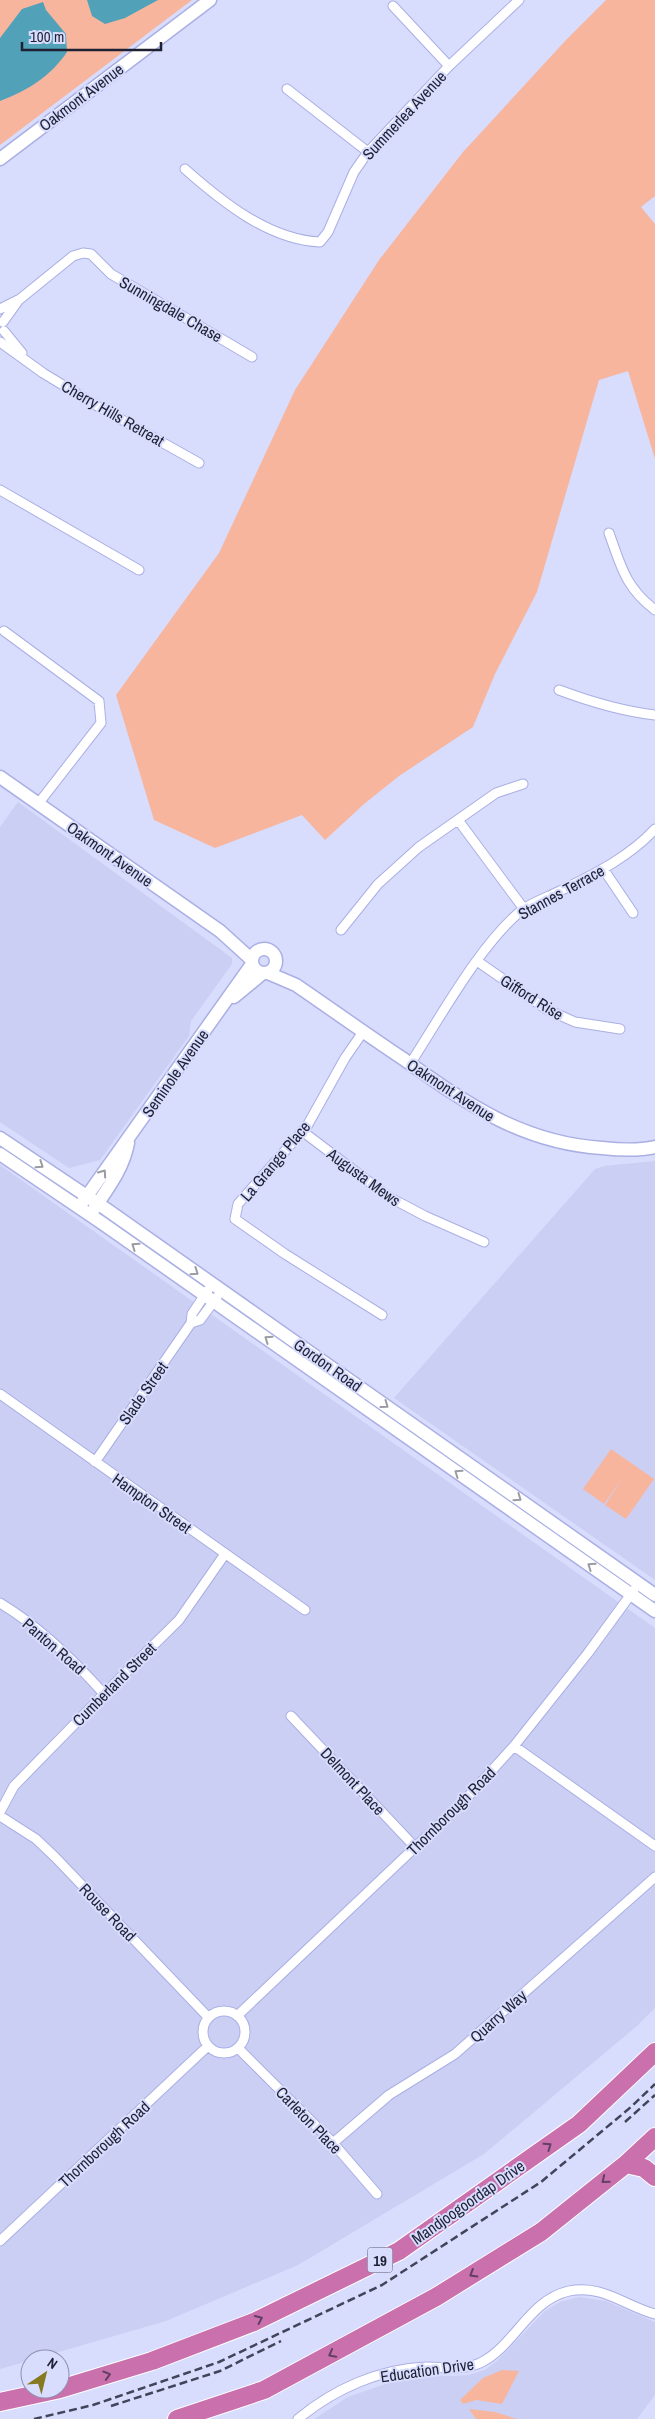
<svg xmlns="http://www.w3.org/2000/svg" width="655" height="2419" font-family="'Archivo Narrow',sans-serif">
<style>
.built{fill:#cbcff4}
.green{fill:#f8b59e}
.water{fill:#51a1b9}
.lines{fill:none;stroke-linecap:round;stroke-linejoin:round}
.street-casing{stroke:#aaafe4;stroke-width:11}
.secondary-casing{stroke:#aaafe4;stroke-width:15}
.highway-casing{stroke:#fff;stroke-width:20}
.street{stroke:#fff;stroke-width:9}
.secondary{stroke:#fff;stroke-width:12}
.highway{stroke:#c970ad;stroke-width:18}
.rail{stroke:#42445a;stroke-width:2.5;stroke-dasharray:8 4;stroke-linecap:butt}
.oneway{stroke:#9a9ba3}
.oneway2{stroke:#624064}
.labels{text-anchor:middle;dominant-baseline:central;stroke-width:4;stroke-linejoin:round;paint-order:stroke}
.shield{fill:#d8dcfd;stroke:#565870;stroke-width:1}
.shield-label{font-size:15px;font-weight:bold;fill:#1e2033}
.street-label{font-size:16px;fill:#1e2033;stroke:#d8dcfd}
</style>
<rect width="100%" height="100%" fill="#d8dcfd"/>
<path class="built" d="M18,802L232,958V964L191,1021L189,1036L100,1160L69,1168L0,1122V827Z
M655,1161V1580L394,1398L595,1169L604,1166Z
M0,1165L655,1628V2008L637,2026L484,2154L298,2265L166,2321L0,2369Z
M579,2297L606,2301L655,2322V2395L637,2419H314L348,2397L408,2376H452L469,2375L485,2370L498,2360L545,2311L560,2302Z"/>
<path class="green" d="M0,0H192L0,145Z
M606,0H655V196L641,207L655,224V459L628,371L599,380L537,592L495,674L473,727L399,776L364,804L325,840L302,815L215,848L154,820L116,695L219,553L295,390L379,260L463,152L566,40Z
M611,1449L654,1479L626,1519L605,1505L622,1479L604,1504L583,1489Z
M502,2370L519,2371L502,2404L476,2400L463,2404L460,2400L483,2378Z
M469,2409L495,2412L517,2419H476Z"/>
<path class="water" d="M87,0H158L125,18L105,24L92,16Z
M43,2L46,10L66,34L67,52C51,76 27,91 0,101V38L22,9Z"/>
<g class="lines">
<defs>
<path id="street" d="M393,6L449,66
M287,89L368,152
M185,169C221,201 269,240 320,242L328,232L354,172L368,152L449,66L519,0
M0,309L20,299L73,256L83,253L91,254L111,274L252,357
M3,322L18,301
M4,331L22,353
M0,342L43,373L99,407L199,463
M0,490L139,570
M609,533C621,566 625,587 655,610
M4,631L99,701L101,723L38,804
M559,690C591,702 621,711 655,715
M458,820L524,909
M604,870L633,913
M341,930L378,884L419,847L496,793L523,784
M477,961L546,1009L575,1022L620,1029
M363,1032L345,1058L307,1126L238,1204L235,1219L285,1254L382,1315
M410,1064C440,1018 480,944 522,910C533,902 548,897 560,891C594,874 628,858 655,829
M302,1131L389,1197L425,1216L484,1242
M191,1323L200,1320L217,1297
M0,1394L305,1610
M95,1462L191,1323L192,1314L208,1290
M0,1603C40,1627 73,1659 104,1694
M291,1716L415,1847
M514,1746L655,1846
M0,1812L14,1786L104,1694L179,1620L225,1554
M0,1816L36,1839L55,1857L208,2017
M203 2032a21 21 0 1 1 42 0a21 21 0 1 1-42 0Z
M237,2016L465,1800L514,1746L588,1653L634,1590
M238,2048L333,2143L377,2194
M333,2143L389,2095L455,2054L655,1877
M0,2241L208,2046
M298,2419C334,2389 379,2369 426,2367C445,2367 465,2371 482,2362C515,2345 529,2300 569,2291C602,2284 625,2306 655,2314"/>
<path id="secondary" d="M0,159L210,0
M0,777L220,931L252,960
M252 961a12 12 0 1 1 24 0a12 12 0 1 1-24 0Z
M268,973L296,985C331,1009 366,1034 402,1058C466,1103 521,1143 602,1148C620,1150 638,1151 655,1147
M234,997L263,973
M0,1138L106,1209L655,1595
M0,1154L102,1223L655,1611
M82,1203L252,964
M94,1209C108,1188 123,1169 128,1143"/>
<path id="highway" d="M626,2164L644,2168L655,2177
M60,2389L152,2361L254,2322L399,2251L579,2124L655,2052
M0,2402L60,2389
M177,2419L264,2390L436,2297L541,2232L626,2164L655,2137"/>
</defs>
<use href="#street" class="street-casing"/>
<use href="#secondary" class="secondary-casing"/>
<use href="#highway" class="highway-casing"/>
<use href="#street" class="street"/>
<use href="#secondary" class="secondary"/>
<use href="#highway" class="highway"/>
<path class="rail" d="M625,2122L655,2095
M111,2406L220,2371L281,2341
M34,2419L93,2405L219,2362L382,2285L541,2182L631,2107L655,2084"/>
</g>
<defs><path id="oneway-chevron" d="M-2-3.5L2.5 0L-2 3.5" fill="none" stroke-width="1.6" stroke-linecap="round" stroke-linejoin="round" transform="scale(1.25)"/></defs>
<g class="oneway">
<use href="#oneway-chevron" transform="translate(40 1165) rotate(34)"/>
<use href="#oneway-chevron" transform="translate(103 1173) rotate(-55)"/>
<use href="#oneway-chevron" transform="translate(135 1246) rotate(-145)"/>
<use href="#oneway-chevron" transform="translate(195 1272) rotate(35)"/>
<use href="#oneway-chevron" transform="translate(268 1339) rotate(-145)"/>
<use href="#oneway-chevron" transform="translate(385 1405) rotate(36)"/>
<use href="#oneway-chevron" transform="translate(458 1473) rotate(-145)"/>
<use href="#oneway-chevron" transform="translate(518 1498) rotate(35)"/>
<use href="#oneway-chevron" transform="translate(591 1566) rotate(-145)"/>
</g>
<g class="oneway2">
<use href="#oneway-chevron" transform="translate(548 2146) rotate(-35)"/>
<use href="#oneway-chevron" transform="translate(605 2180) rotate(141)"/>
<use href="#oneway-chevron" transform="translate(473 2274) rotate(149)"/>
<use href="#oneway-chevron" transform="translate(259 2319) rotate(-25)"/>
<use href="#oneway-chevron" transform="translate(332 2354) rotate(152)"/>
<use href="#oneway-chevron" transform="translate(107 2375) rotate(-17)"/>
</g>
<g class="labels">
<rect class="shield" x="367.5" y="2247.5" width="25" height="25" rx="4"/>
<g class="shield-label">
<text x="380" y="2260">19</text>
</g>
<g class="street-label">
<text transform="translate(81 97) rotate(-37)">Oakmont Avenue</text>
<text transform="translate(404 115) rotate(-47)">Summerlea Avenue</text>
<text transform="translate(171 309) rotate(30)">Sunningdale Chase</text>
<text transform="translate(113 413) rotate(30)">Cherry Hills Retreat</text>
<text transform="translate(110 854) rotate(35)">Oakmont Avenue</text>
<text transform="translate(561 892) rotate(-29)">Stannes Terrace</text>
<text transform="translate(532 997) rotate(32)">Gifford Rise</text>
<text transform="translate(175 1073) rotate(-55)">Seminole Avenue</text>
<text transform="translate(451 1090) rotate(33)">Oakmont Avenue</text>
<text transform="translate(275 1161) rotate(-50)">La Grange Place</text>
<text transform="translate(364 1177) rotate(36)">Augusta Mews</text>
<text transform="translate(328 1365) rotate(35)">Gordon Road</text>
<text transform="translate(143 1393) rotate(-55)">Slade Street</text>
<text transform="translate(152 1503) rotate(35)">Hampton Street</text>
<text transform="translate(54 1646) rotate(41)">Panton Road</text>
<text transform="translate(114 1684) rotate(-45)">Cumberland Street</text>
<text transform="translate(353 1781) rotate(47)">Delmont Place</text>
<text transform="translate(451 1811) rotate(-45)">Thornborough Road</text>
<text transform="translate(108 1912) rotate(46)">Rouse Road</text>
<text transform="translate(498 2016) rotate(-42)">Quarry Way</text>
<text transform="translate(309 2120) rotate(46)">Carleton Place</text>
<text transform="translate(104 2144) rotate(-43)">Thornborough Road</text>
<text transform="translate(468 2202) rotate(-35)">Mandjoogoordap Drive</text>
<text transform="translate(427 2370) rotate(-8)">Education Drive</text>
</g>
</g>
<g transform="translate(45 2374) rotate(35)"><circle r="24" fill="#d8dcfd" stroke="#8e91ac"/>
<path d="M0-4L9 19L0 12L-9 19Z" fill="#87791d"/>
<text y="-8" font-size="14" font-weight="bold" text-anchor="middle" fill="#1e2033">N</text>
</g>
<path d="M22 42v8h139v-8" fill="none" stroke="#1e2033" stroke-width="2.5"/>
<text x="30" y="42" font-size="15" fill="#1e2033" stroke="#d8dcfd" stroke-width="4" paint-order="stroke">100 m</text>
</svg>
